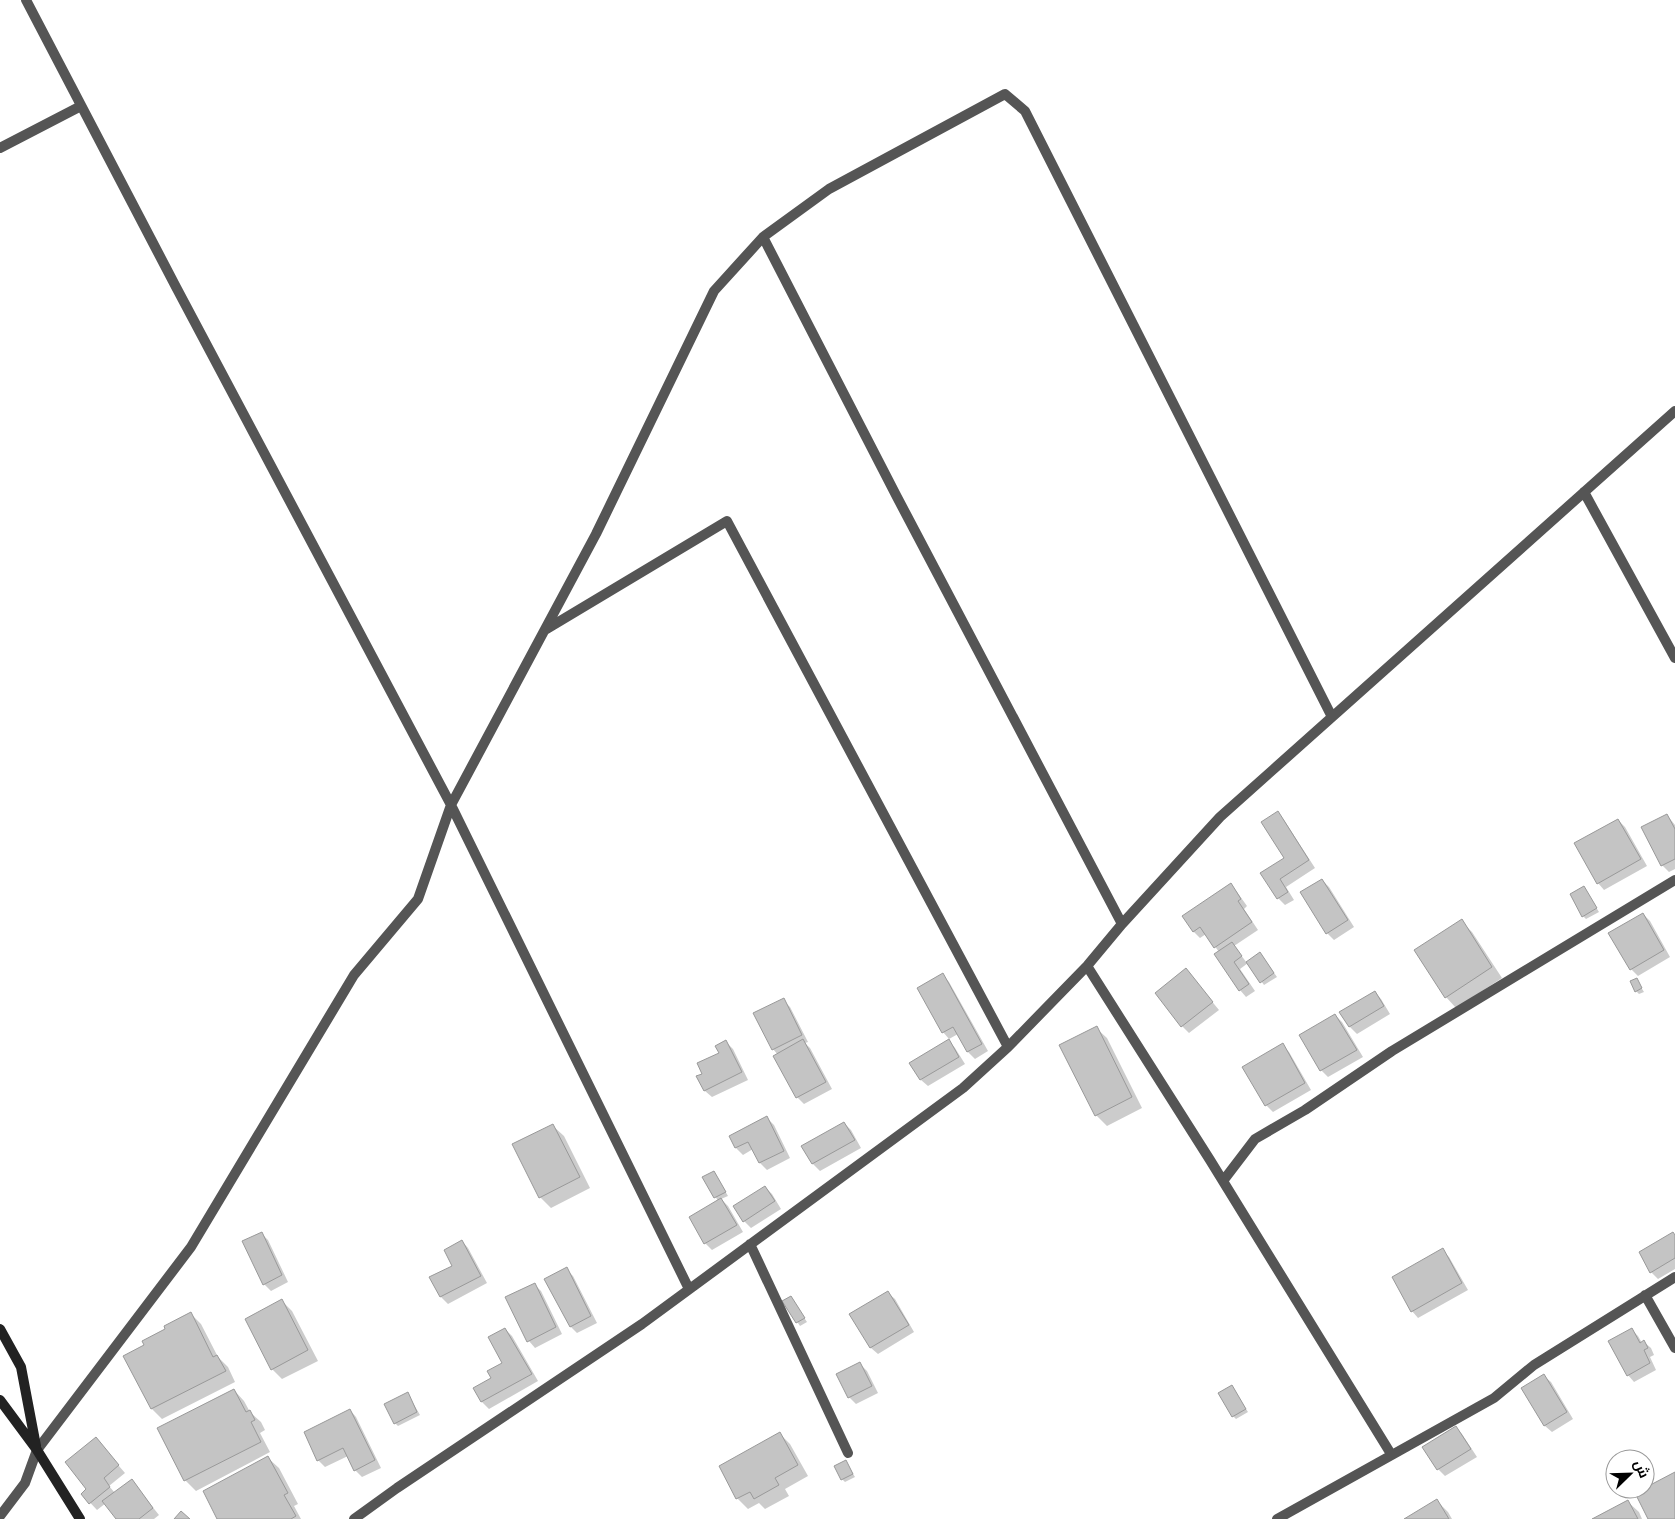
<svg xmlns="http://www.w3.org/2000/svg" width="1675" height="1519" font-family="Helvetica,Cairo,sans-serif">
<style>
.shadow{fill:#0003}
.building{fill:#c4c4c4;stroke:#999}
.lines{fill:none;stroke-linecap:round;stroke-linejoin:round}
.street{stroke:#555;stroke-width:10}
.secondary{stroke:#222;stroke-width:10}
</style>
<rect width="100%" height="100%" fill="#fff"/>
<path class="shadow" d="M1278,813L1284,820L1315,868L1286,887L1294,900L1285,905L1278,898L1262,873L1286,858Z
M1667,815L1675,825V869L1669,872L1662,865Z
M1618,820L1625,827L1647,866L1604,890L1598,883Z
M1322,880L1329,887L1354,927L1334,940L1327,933Z
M1231,885L1237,892L1247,906L1244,909L1258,930L1234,946L1247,963L1260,953L1277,977L1264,985L1248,963L1240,969L1255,991L1246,997L1240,990L1219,952L1206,934L1200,938L1193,931Z
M1584,888L1599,912L1586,919L1583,916Z
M1643,914L1650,921L1670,957L1638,976L1631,969Z
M1461,921L1472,932L1502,978L1456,1008L1446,997Z
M1186,970L1219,1010L1189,1033L1182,1026Z
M943,975L949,982L988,1051L975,1059L968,1052L958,1034L949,1039L943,1032Z
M1636,979L1644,992L1639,994L1636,991Z
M1375,992L1381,999L1390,1014L1357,1034L1350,1027L1341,1012Z
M783,1000L790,1007L808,1042L805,1043L810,1048L832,1089L804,1104L797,1097L778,1055L773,1049Z
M1335,1015L1342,1022L1363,1057L1328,1077L1321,1070L1300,1035Z
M1096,1028L1107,1038L1142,1108L1107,1126L1096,1115Z
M949,1041L955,1048L965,1064L928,1086L921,1080Z
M726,1042L733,1049L748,1080L712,1097L705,1091L698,1077L704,1074L720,1053Z
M1282,1045L1289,1052L1311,1090L1273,1112L1266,1105L1244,1067Z
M767,1118L774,1125L790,1158L767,1170L760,1163L753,1149L743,1155L736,1148L730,1136Z
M844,1123L851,1130L861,1148L820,1171L813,1164L803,1146Z
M553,1126L564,1136L590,1188L551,1208L540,1197Z
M714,1172L728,1196L721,1199L728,1206L743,1232L712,1250L705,1243L718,1201L704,1177Z
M765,1187L772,1194L781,1209L751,1228L744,1221Z
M261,1233L268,1240L288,1282L271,1291L264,1284Z
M1675,1236V1269L1658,1279L1651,1272Z
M462,1241L468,1248L487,1283L448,1304L441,1297L431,1278L453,1266Z
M1442,1250L1449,1257L1468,1290L1418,1318L1412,1311Z
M566,1269L573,1276L597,1323L577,1333L571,1327Z
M534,1284L541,1291L562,1334L535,1348L529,1341Z
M888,1293L895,1299L914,1332L878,1354L871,1348L851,1315Z
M791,1298L807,1322L800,1326L784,1302Z
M282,1301L292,1311L318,1361L282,1379L272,1369Z
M190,1313L201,1324L218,1357L228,1367L235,1382L162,1419L152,1409L125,1356L146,1345Z
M505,1329L512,1336L538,1381L489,1409L482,1402L475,1389L493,1379L504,1363Z
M1631,1329L1638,1336L1642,1343L1644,1342L1651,1348L1654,1355L1650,1357L1656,1370L1634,1382L1628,1375Z
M860,1364L867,1371L878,1393L856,1404L849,1397L838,1374Z
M1544,1376L1551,1382L1573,1419L1552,1432L1545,1426L1523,1388Z
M1232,1387L1248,1412L1236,1419L1233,1416Z
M234,1390L244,1401L250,1412L261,1422L265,1430L260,1433L270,1452L196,1491L185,1480L159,1429Z
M408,1394L420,1415L398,1426L395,1423Z
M350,1410L356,1417L381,1468L362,1477L355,1470L348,1456L325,1467L318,1460Z
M1456,1428L1462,1434L1477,1457L1445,1476L1438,1469L1424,1448Z
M780,1434L790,1444L808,1476L785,1489L789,1496L765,1509L759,1503L748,1509L737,1498Z
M96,1439L125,1473L109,1486L115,1493L131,1480L159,1515L154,1519H117L106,1503L97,1510L82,1494L88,1489Z
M268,1458L279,1468L298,1504L294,1506L301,1519H219Z
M846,1462L855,1477L845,1482L842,1479Z
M1437,1501L1448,1512L1452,1519H1406Z
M1628,1502L1639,1512L1642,1519H1595Z"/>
<path class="building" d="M1278,811L1309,860L1280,879L1288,892L1277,899L1260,873L1284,858L1261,822Z
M1667,814L1675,829V859L1661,866L1641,827Z
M1618,819L1641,859L1597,884L1574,843Z
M1322,879L1348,920L1326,934L1300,892Z
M1231,883L1241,899L1238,901L1252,922L1214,948L1200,927L1193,932L1182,916Z
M1584,886L1597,908L1582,917L1570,894Z
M1643,913L1664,950L1630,970L1608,933Z
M1462,919L1492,967L1445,998L1414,950Z
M1232,942L1242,956L1234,962L1249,984L1239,991L1214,954Z
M1260,952L1274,973L1260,983L1246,962Z
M1186,968L1213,1002L1181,1027L1155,993Z
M943,973L982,1044L967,1052L953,1027L942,1033L917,988Z
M1637,978L1642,988L1635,992L1630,981Z
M1375,991L1384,1006L1349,1027L1339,1012Z
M784,998L802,1035L772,1050L753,1013Z
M1335,1014L1357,1050L1320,1071L1299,1035Z
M1097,1026L1132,1097L1095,1116L1059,1045Z
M803,1039L826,1082L796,1098L773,1056Z
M949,1039L959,1057L920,1080L909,1063Z
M726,1040L742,1072L704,1091L696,1076L702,1074L697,1063L719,1053L715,1046Z
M1283,1043L1305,1083L1265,1106L1242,1067Z
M767,1116L784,1151L759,1163L748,1142L735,1148L729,1136Z
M844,1122L855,1140L812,1164L801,1146Z
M553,1124L580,1177L539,1198L512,1144Z
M714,1171L726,1192L714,1198L702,1177Z
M765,1186L775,1201L743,1222L733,1206Z
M721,1198L737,1225L704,1244L689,1217Z
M262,1232L282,1275L263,1285L242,1241Z
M1673,1232L1675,1235V1258L1650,1273L1639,1252Z
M462,1240L481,1276L440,1297L429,1277L452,1266L444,1250Z
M1443,1248L1462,1283L1411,1312L1392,1277Z
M567,1267L591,1316L570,1327L544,1279Z
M535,1283L556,1327L527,1342L505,1297Z
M888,1291L909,1325L870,1348L849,1314Z
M791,1296L805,1318L796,1323L782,1301Z
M282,1299L308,1350L271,1370L245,1319Z
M191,1312L213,1357L217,1355L226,1371L151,1409L123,1356L144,1345L142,1341L165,1329L164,1326Z
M505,1328L532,1374L481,1402L473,1388L491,1378L487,1371L502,1363L488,1337Z
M1632,1328L1640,1343L1644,1340L1648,1348L1644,1350L1650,1363L1627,1376L1608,1341Z
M860,1362L872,1386L848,1398L836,1374Z
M1544,1374L1567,1412L1544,1426L1521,1388Z
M1232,1385L1246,1409L1232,1417L1218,1393Z
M234,1389L246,1412L250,1410L255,1420L251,1422L261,1442L184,1481L157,1428Z
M408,1392L417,1412L394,1424L384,1404Z
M350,1409L375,1460L354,1471L343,1448L317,1461L304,1432Z
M1456,1426L1471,1449L1437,1470L1422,1447Z
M780,1432L798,1465L775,1478L779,1485L754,1499L750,1492L736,1499L719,1466Z
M96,1437L119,1465L104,1478L110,1487L89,1504L81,1494L86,1489L65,1462Z
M268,1456L288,1493L284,1495L296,1516L291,1519H217L203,1491Z
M846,1460L853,1474L841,1480L834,1466Z
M1675,1472V1519H1648L1635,1493Z
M132,1479L153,1508L139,1519H116L102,1501Z
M1437,1499L1449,1519H1404Z
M1628,1500L1638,1519H1592Z
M181,1511L190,1519H174Z"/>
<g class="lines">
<path class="street" d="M26,0L176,287L451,805L689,1289
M0,148L81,106
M763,237L897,497L1122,924
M1584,492L1675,658
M545,630L727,521L1008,1047
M1087,966L1210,1160L1391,1454
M1223,1181L1255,1139L1305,1110L1392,1051L1675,880
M750,1244L848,1453
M1645,1295L1675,1348
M0,1516L25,1483L37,1450L191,1247L354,975L418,899L451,805L596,534L714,291L763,237L829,189L1005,94L1025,111L1332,717
M354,1519L397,1488L642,1324L963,1088L1008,1047L1087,966L1122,924L1220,817L1675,411
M1277,1519L1494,1398L1534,1365L1675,1277"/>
<path class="secondary" d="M0,1329L21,1367L36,1446
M0,1400L37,1450L80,1519"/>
</g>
<g transform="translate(1630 1474) rotate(67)"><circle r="24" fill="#ffffff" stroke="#999999"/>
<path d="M0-4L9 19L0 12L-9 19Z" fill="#000000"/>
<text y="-8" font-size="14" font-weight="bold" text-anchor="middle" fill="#000000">ش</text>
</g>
</svg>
